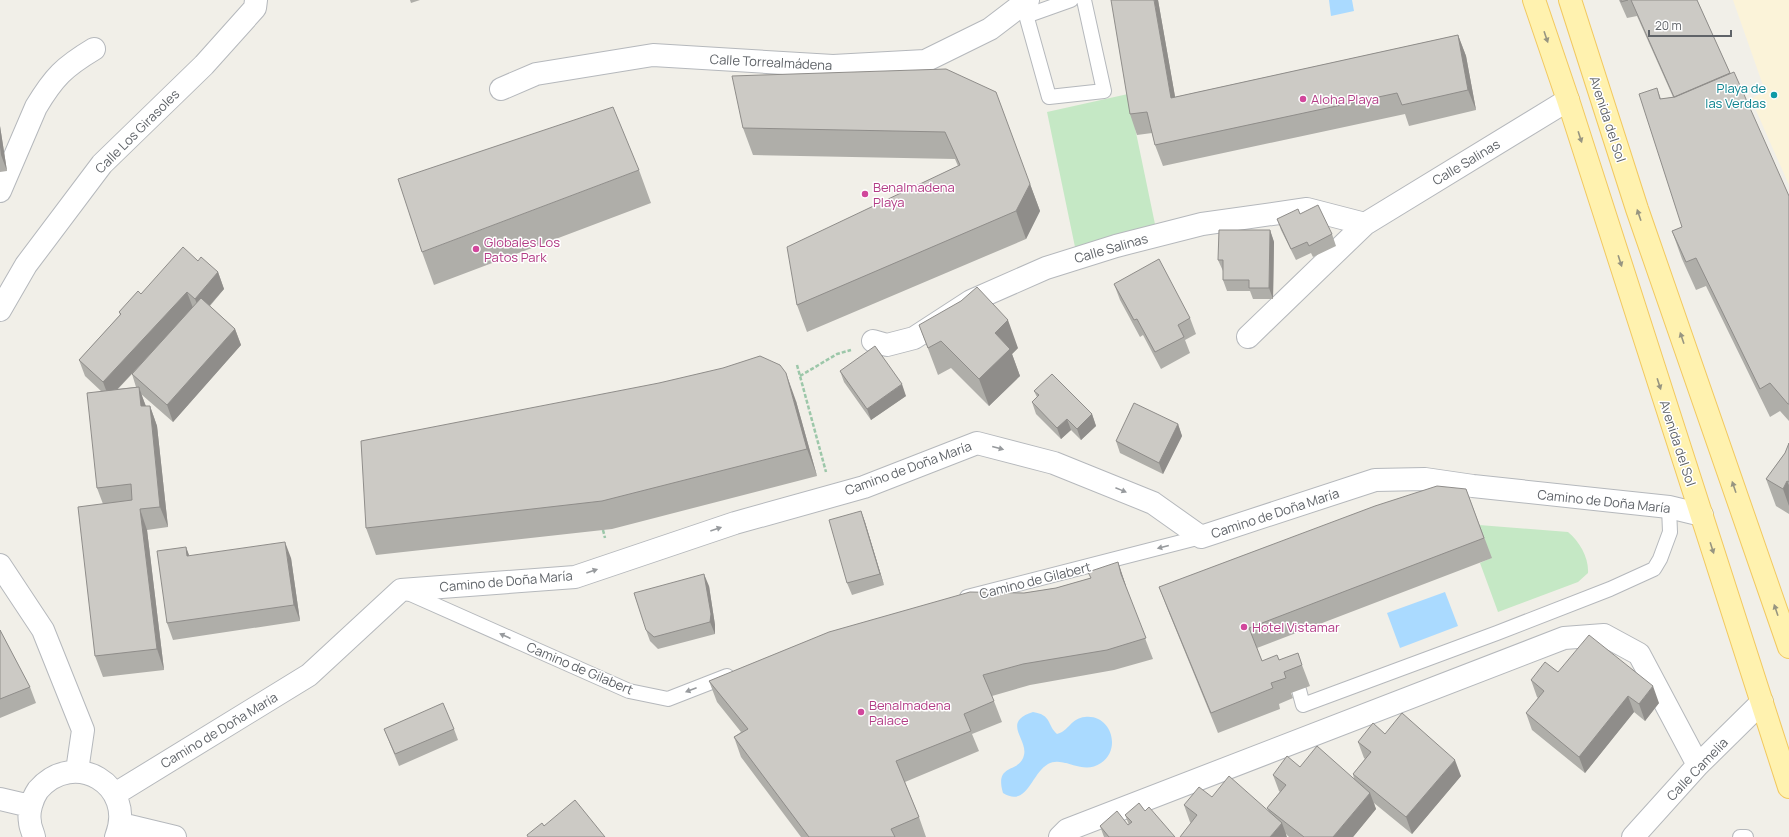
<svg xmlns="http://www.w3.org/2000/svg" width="1789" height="837" font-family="Manrope,sans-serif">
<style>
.green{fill:#c5e8c5}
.sand{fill:#fbf3d9}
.water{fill:#aadaff}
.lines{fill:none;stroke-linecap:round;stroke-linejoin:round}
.lane-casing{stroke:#b5b8bc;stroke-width:16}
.street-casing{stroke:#b5b8bc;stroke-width:24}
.primary-casing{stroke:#f2c960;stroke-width:24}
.path{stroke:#9cc7a9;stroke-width:2.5;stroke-dasharray:4 2;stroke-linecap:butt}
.lane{stroke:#fff;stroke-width:14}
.street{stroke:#fff;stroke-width:22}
.primary{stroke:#fff2af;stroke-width:22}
.wall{fill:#afaea9;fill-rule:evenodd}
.shaded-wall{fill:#8f8d8a}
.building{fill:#cccac5;stroke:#8f8d8a}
.oneway{fill:#979581}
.oneway2{fill:#979a9d}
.culture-dot{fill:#0f9aa8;stroke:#fff;stroke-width:1.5}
.hotel-dot{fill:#d1479c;stroke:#fff;stroke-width:1.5}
.labels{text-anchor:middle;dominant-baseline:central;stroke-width:3;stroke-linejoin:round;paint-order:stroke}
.street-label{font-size:13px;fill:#5f6368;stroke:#fff}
.culture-label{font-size:13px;fill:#0d838f;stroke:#fff;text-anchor:end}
.hotel-label{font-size:13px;fill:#b23c85;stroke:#fff;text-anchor:start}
</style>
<rect width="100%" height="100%" fill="#f1efe8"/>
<path class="green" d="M1128,94L1156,229L1075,247L1047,112Z
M1479,525L1568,532C1580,542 1589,558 1588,573L1578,582L1498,612L1480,563L1491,558Z"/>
<path class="sand" d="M1733,0H1789V185L1751,99L1765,91Z"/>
<path class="water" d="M1329,0H1352L1354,11L1331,16Z
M1445,592L1458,626L1400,648L1387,613Z
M1033,712C1052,715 1047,725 1057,734C1069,731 1071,718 1085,717C1111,714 1122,749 1101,763C1082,776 1063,755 1048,764C1031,774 1027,808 1003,793C994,762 1020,774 1024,755C1028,739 1001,722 1033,712Z"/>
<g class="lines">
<defs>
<path id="lane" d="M1023,4L1049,97L1104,91L1084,0
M1026,16L1071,0
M406,592L629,691L668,699L727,676
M967,597L1201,537
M1299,690L1303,705L1497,633L1610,589L1654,569L1660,559L1670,532L1669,507
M1740,837H1746"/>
<path id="street" d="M501,89L536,74L653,55L833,66L925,61L990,29L1028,0
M0,191L36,107C54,77 64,67 94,49
M0,310L26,265L102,164L204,65L255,8L256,0
M1248,337L1365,224
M873,341L887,345L914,338L971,301L1046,268L1116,246L1202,224L1307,209L1365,224L1568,100
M0,565L43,630L83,730L77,771
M115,794L309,675L401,590L575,577L735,523L864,487L977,443L1054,463L1153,503L1201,537L1375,480L1425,479L1473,486L1669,507L1702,515
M0,799L30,806
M121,824L175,837
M34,837C33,832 30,827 30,822C28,812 32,799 38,790C74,748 137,785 116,837
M1060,837L1067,830L1564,638L1604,635L1639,654L1698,765
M1633,837L1698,765L1762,702"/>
<path id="primary" d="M1534,0L1568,100L1789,787
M1570,0L1637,209L1789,647"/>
</defs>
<use href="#lane" class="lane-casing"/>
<use href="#street" class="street-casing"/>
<use href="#primary" class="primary-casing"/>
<path class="path" d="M797,365L826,472
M800,376L837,354L851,350
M603,530L605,538"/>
<use href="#lane" class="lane"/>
<use href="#street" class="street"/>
<use href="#primary" class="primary"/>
</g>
<path class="wall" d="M410,0H420L411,3Z
M1158,0L1175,97L1458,35L1466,56L1476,110L1409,126L1405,114L1163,166L1155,145L1152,133L1137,135L1130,114Z
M1619,0H1697L1730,73L1789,196V421L1780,411L1770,417L1706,286L1696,290L1682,259L1672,231L1682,227L1657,88L1661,99L1673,97L1637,16L1627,18Z
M946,69L1030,184L1040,211L1026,239L807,332L797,305L958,166L955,159L753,155L743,128Z
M0,126L7,171L0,172Z
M639,170L651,203L434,285L422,252Z
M1300,214L1332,234L1336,246L1313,257L1311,253L1296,260L1281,230L1277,219Z
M1270,230L1274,242L1273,299H1253L1250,291H1227L1223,280V271L1218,260Z
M198,261L218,272L224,289L210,306L235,329L241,345L173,422L141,394L146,406H150L157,426L168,527L147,530L164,670L103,677L95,656L103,504L97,488L101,391L85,376L79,360L120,315L119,312L141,294ZM155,349L132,374L136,387L118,389Z
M1114,284L1190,318L1196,334L1185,340L1190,353L1161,369L1143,335L1140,337L1120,300Z
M919,325L1018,348L1012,354L1020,376L989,406L951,368L938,375Z
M840,371L906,396L871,420L844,382Z
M1034,391L1092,414L1096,426L1081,440L1071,430L1061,439L1036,414L1032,402L1037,397Z
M796,401L817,476L612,529L376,555L366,528Z
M1178,424L1182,436L1163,474L1120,453L1116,441Z
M1789,443V514L1776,506L1766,479L1785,453Z
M1466,489L1492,558L1257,648L1262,661L1279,660L1302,665L1310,686L1291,693L1293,698L1279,704L1280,709L1218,733L1167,608L1159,587Z
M861,511L865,522L884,585L852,595L847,583Z
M186,547L189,556L291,558L300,621L173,640L167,623Z
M1118,562L1125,583L1127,591L1153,659L1114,670L1030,685L992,696L1002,722L972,734L979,751L905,782L919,817L926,837H801L741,757L734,737L741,732L717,702L709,681L1024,593L1056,588L1091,578Z
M709,586L715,625V634L658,649L650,641L646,630Z
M0,630L30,687L36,703L0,718Z
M1558,672L1659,703L1645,721L1634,712L1585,773L1532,730L1526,713L1538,698L1537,697L1531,680Z
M384,729H454L458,740L399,766Z
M1385,734L1461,776L1412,834L1374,803L1376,809L1353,837H1289L1286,834L1191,823L1190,822L1184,805L1212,797L1269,812L1267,808L1280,792L1279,791L1273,775L1300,767L1354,779L1353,774L1365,759L1364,758L1358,742Z
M1145,811L1175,837H1104L1100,826L1128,825H1129L1125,815Z"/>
<path class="shaded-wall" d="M1154,0H1158L1179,119L1171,98Z
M1458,35L1466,56L1476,110L1468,90Z
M0,126L7,171L1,155L0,147Z
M1030,184L1040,211L1026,239L1016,211Z
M1270,230L1274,242L1273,299L1269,288Z
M218,272L224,289L201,315L195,299Z
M187,292L193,308L109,398L103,382Z
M1008,320L1018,348L1012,354L1020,376L989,406L979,379L995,333Z
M235,329L241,345L173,422L167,405Z
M786,373L796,401L817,476L807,449Z
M902,384L906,396L871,420L867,409Z
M139,387L146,407L141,406Z
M150,406L157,426L168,527L160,507Z
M1092,414L1096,426L1081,440L1077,429Z
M1067,419L1071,430L1061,439L1057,428Z
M1178,424L1182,436L1163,474L1159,463Z
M1787,481L1789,485V506L1783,489Z
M140,509L147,530L164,670L157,649Z
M861,511L865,522L884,585L880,574Z
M285,542L291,558L300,621L294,605Z
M186,547L192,563L187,556Z
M1118,562L1125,583L1128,595L1121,574Z
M704,574L709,586L715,625V634L710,622Z
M1653,686L1659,703L1645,721L1639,704Z
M1628,696L1634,712L1585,773L1579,757Z
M1455,760L1461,776L1412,834L1406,817Z
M1370,793L1376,809L1353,837H1333Z
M1282,823L1287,837H1270Z"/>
<path class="building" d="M1111,0H1154L1171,98L1458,35L1468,90L1402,105L1397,93L1155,145L1147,112L1130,114Z
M1621,0H1628L1621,2Z
M1631,0H1697L1730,73L1674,97Z
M946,69L996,92L1030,184L1016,211L797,305L787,247L960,165L945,132L743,128L732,76Z
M1734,72L1789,196V404H1788L1770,383L1760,389L1696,258L1686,262L1672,231L1682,227L1639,94L1657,88L1660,99L1675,97Z
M613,107L639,170L422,252L398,179Z
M1318,205L1332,234L1309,246L1307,242L1291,249L1277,219L1298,209L1300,214Z
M1219,230H1270L1269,288H1249V280H1223V260H1218Z
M183,247L198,261L201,257L218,272L195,299L187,292L103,382L79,360L121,314L119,312L138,291L141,294Z
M1159,259L1190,318L1178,325L1184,337L1155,352L1137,319L1134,320L1114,284Z
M977,287L1008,320L995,333L1010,349L979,379L941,341L928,348L919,325L961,301Z
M201,298L235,329L167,405L132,374Z
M875,346L902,384L867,409L840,371Z
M760,356L780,365L786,373L807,449L602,501L366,528L361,441L659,383L723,368Z
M1052,374L1092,414L1077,429L1067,419L1057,428L1032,402L1039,395L1034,391Z
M139,387L141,406H150L160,507L140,509L157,649L95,656L78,507L132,500L131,484L97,488L87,393Z
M1134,403L1178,424L1159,463L1116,441Z
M1789,443V482L1787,481L1783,489L1766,479L1785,453Z
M1437,486L1466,489L1484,538L1249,628L1262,661L1277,655L1279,660L1298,653L1302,665L1284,672L1286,678L1271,683L1273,688L1211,713L1159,587L1375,506Z
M861,511L880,574L847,583L829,520Z
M285,542L294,605L167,623L157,551L186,547L187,556Z
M1118,562L1121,574L1146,638L1107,650L1023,664L983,675L994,701L964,714L971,731L896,761L919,817L891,829L895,837H809L734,737L748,729L709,681L829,632L970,592L1024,593L1056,588L1091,578L1088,572Z
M704,574L711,614L710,622L654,637L646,630L634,593Z
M0,630L30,687L0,699Z
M1589,635L1653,686L1639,704L1628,696L1579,757L1526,713L1544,691L1531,680L1545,662L1558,672Z
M443,703L454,729L395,754L384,729Z
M1402,713L1455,760L1406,817L1353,774L1371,752L1358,742L1373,723L1385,734Z
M1317,746L1370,793L1333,837H1304L1267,808L1286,785L1273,775L1287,756L1300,767Z
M1229,776L1282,823L1270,837H1180L1197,815L1184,805L1199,787L1212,797Z
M575,800L605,837H528L527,835L542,823L544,826Z
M1139,803L1145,811L1149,807L1175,837H1109L1100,826L1117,811L1128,825L1132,822L1125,815Z"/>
<defs><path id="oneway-solid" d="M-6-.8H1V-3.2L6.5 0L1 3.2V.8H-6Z"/></defs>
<g class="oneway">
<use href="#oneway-solid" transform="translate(1546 37) rotate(71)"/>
<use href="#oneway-solid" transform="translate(1580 137) rotate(72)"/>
<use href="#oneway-solid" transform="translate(1639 215) rotate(-109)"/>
<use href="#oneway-solid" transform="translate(1620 261) rotate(72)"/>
<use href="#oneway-solid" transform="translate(1682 338) rotate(-109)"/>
<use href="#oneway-solid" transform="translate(1659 384) rotate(72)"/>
<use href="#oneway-solid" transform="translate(1734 487) rotate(-109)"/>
<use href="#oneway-solid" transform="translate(1712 548) rotate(72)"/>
<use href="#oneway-solid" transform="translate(1776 610) rotate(-109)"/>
</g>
<g class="oneway2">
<use href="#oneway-solid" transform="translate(998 448) rotate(15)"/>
<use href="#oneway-solid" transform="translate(1121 490) rotate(22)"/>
<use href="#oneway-solid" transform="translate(716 529) rotate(-19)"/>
<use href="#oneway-solid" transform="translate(1163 547) rotate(166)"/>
<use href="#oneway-solid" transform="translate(592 571) rotate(-19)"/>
<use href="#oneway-solid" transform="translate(505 636) rotate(-156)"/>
<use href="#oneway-solid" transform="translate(691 690) rotate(159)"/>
</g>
<circle class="culture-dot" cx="1774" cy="95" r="4"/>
<g class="hotel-dot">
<circle cx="1303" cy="99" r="4"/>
<circle cx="865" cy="194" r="4"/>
<circle cx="476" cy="249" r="4"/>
<circle cx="1244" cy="627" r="4"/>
<circle cx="861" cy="712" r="4"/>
</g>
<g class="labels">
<g class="street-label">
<text transform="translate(771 62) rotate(3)">Calle Torrealmádena</text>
<text transform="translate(1608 119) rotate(72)">Avenida del Sol</text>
<text transform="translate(137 131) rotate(-45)">Calle Los Girasoles</text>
<text transform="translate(1466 162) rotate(-31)">Calle Salinas</text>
<text transform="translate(1111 248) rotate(-16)">Calle Salinas</text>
<text transform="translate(1678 443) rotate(72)">Avenida del Sol</text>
<text transform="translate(908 468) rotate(-20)">Camino de Doña María</text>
<text transform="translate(1604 501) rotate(6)">Camino de Doña María</text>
<text transform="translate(1275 513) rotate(-18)">Camino de Doña María</text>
<text transform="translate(1035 580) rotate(-14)">Camino de Gilabert</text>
<text transform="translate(506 581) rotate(-5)">Camino de Doña María</text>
<text transform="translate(580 668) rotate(23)">Camino de Gilabert</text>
<text transform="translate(219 730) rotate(-31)">Camino de Doña María</text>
<text transform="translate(1697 769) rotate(-46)">Calle Camelia</text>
</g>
<g class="culture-label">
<text x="1766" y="88">Playa de<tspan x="1766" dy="15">las Verdas</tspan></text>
</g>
<g class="hotel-label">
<text x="1311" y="99">Aloha Playa</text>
<text x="873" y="187">Benalmadena<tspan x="873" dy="15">Playa</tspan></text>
<text x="484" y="242">Globales Los<tspan x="484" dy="15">Patos Park</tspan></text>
<text x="1252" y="627">Hotel Vistamar</text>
<text x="869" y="705">Benalmadena<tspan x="869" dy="15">Palace</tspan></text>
</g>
</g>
<path d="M1649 30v6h82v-6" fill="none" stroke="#5f6368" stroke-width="2"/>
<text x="1655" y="30" font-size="12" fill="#5f6368" stroke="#ffffff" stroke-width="3" paint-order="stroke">20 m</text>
</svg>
